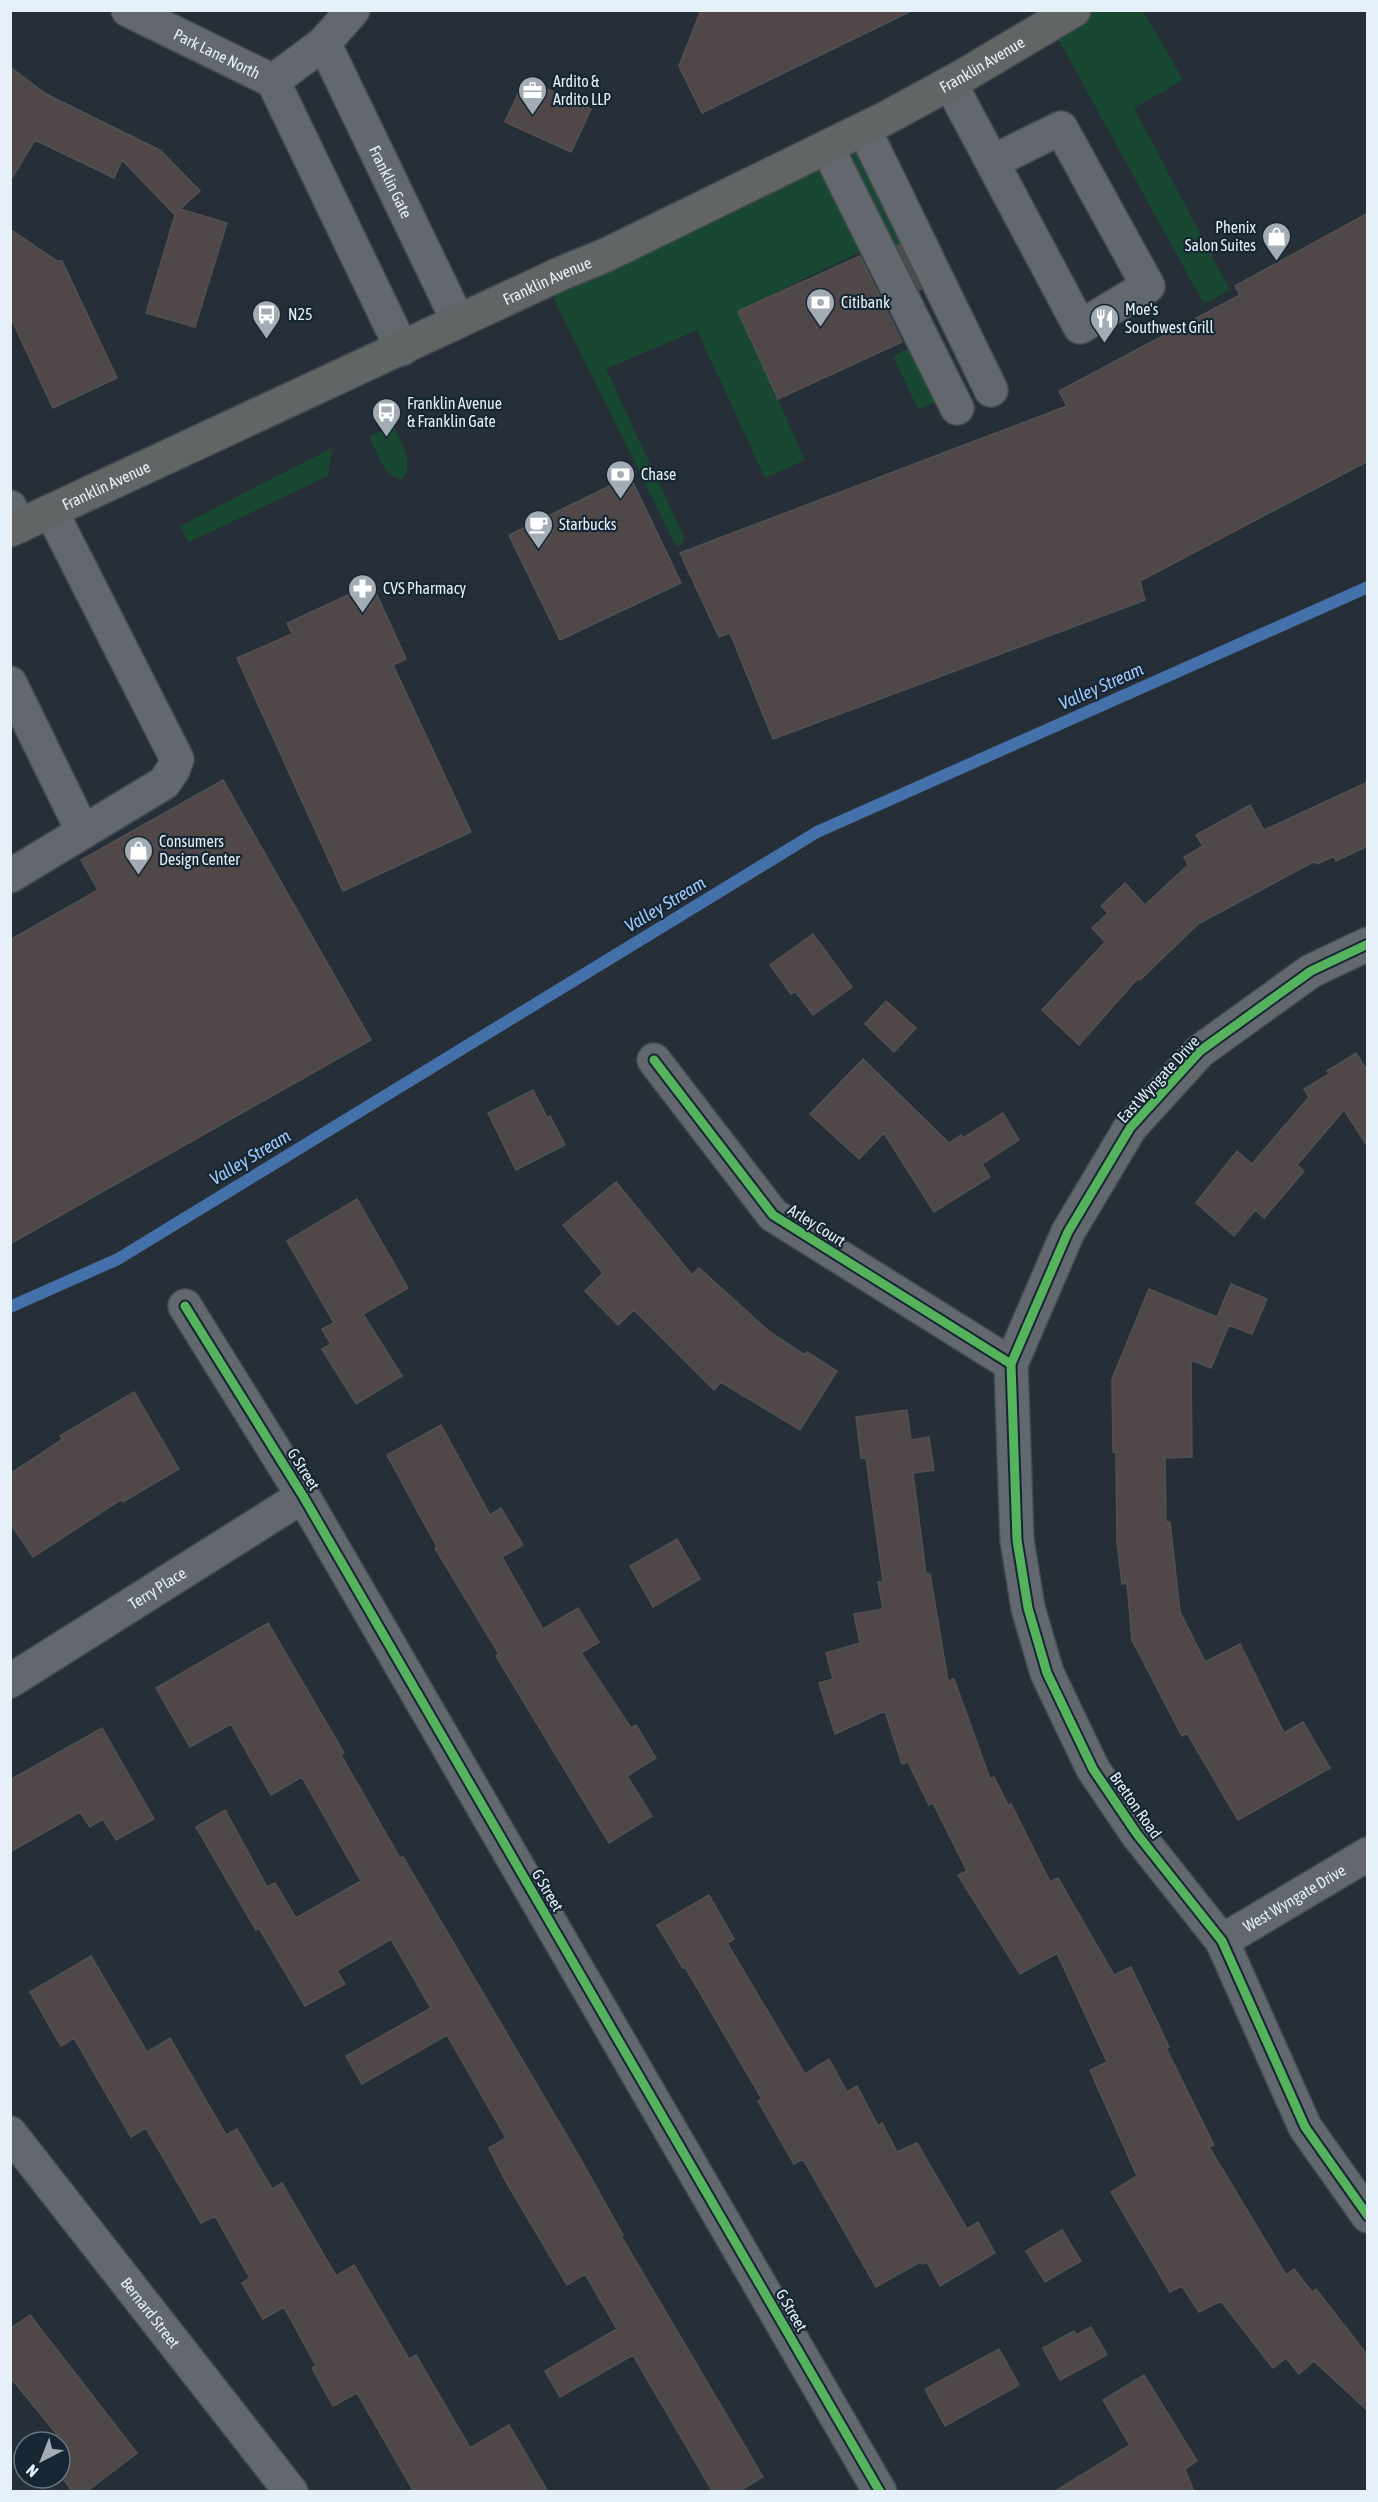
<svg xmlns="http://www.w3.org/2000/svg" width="1378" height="2502" font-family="'Asap Condensed',sans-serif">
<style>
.green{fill:#184831}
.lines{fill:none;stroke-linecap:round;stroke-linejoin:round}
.stream{stroke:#4571ab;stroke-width:12}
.building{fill:#504748;stroke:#515153;stroke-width:1.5}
.minor-casing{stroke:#434a51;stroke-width:36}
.major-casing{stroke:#434a51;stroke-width:36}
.minor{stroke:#62686e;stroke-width:33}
.major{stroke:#626565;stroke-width:33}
.cycleway-casing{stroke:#162632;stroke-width:13}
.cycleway{stroke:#56b35d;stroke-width:9}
.labels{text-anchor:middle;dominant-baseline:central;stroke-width:4.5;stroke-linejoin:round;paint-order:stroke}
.street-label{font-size:16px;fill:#e6f0f9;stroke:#162632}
.poi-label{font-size:16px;fill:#e6f0f9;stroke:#162632;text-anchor:start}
.water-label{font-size:18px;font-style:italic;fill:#a2c9fc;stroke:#162632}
</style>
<rect width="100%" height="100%" fill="#262f37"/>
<path class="green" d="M1074,11H1143L1183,80L1134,108L1230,290L1204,304L1050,24Z
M864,129L916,237L892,248L840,141Z
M827,147L876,244L738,311L805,460L765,478L697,330L606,369L684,537L681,545L676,546L545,281Z
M916,345L936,402L918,409L893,356Z
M393,425C401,441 415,464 402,479C384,479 377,450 369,437Z
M332,448L328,476L189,542L180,526Z"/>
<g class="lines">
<path class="stream" d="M10,1307L118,1259L817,832L1368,587"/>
</g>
<path class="building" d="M701,10H913L702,113L679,66Z
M10,67L46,94L160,150L200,191L180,209L227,223L195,327L146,313L175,215L122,160L114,178L35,140L10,181Z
M525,79L591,109L571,152L505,122Z
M1368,213V461L1140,581L1145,600L773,739L730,633L719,637L680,553L1067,406L1059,391L1240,295L1235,286Z
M10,229L57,261H62L117,378L53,408L10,316Z
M900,245L921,289L919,290L897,246Z
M860,256L902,342L778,399L738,311Z
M630,476L681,583L560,640L509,535Z
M372,584L406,659L393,665L471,832L343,891L237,658L292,634L287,623Z
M223,780L371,1040L10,1244V940L98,890L81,860Z
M1368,782V846L1336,861L1334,856L1317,864L1315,861L1198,924L1140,980L1138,978L1079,1045L1042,1010L1105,942L1092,928L1108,913L1101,906L1125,883L1145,905L1188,865L1184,857L1203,846L1196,835L1250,805L1264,830Z
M813,934L852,987L813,1015L795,991L791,994L770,965Z
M886,1001L916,1028L894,1052L865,1024Z
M1356,1053L1368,1072V1147L1344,1110L1297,1165L1304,1171L1264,1218L1255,1210L1234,1236L1196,1203L1237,1151L1252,1164L1309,1097L1304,1089L1329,1074L1327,1071Z
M863,1059L949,1143L961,1135L963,1138L1003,1113L1019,1140L982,1164L990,1177L934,1212L884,1133L859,1159L810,1114Z
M533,1090L547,1117L550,1116L565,1145L516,1170L488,1113Z
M616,1182L692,1275L699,1268L771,1333L805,1355L807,1352L837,1371L800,1430L721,1382L714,1390L634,1310L618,1325L585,1291L603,1273L563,1225Z
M357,1199L408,1288L363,1314L402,1376L356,1404L322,1349L331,1344L322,1329L334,1323L287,1241Z
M1231,1284L1267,1299L1252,1334L1229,1325L1211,1368L1191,1360L1192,1457L1165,1458L1166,1522H1170L1180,1612L1205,1662L1240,1644L1284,1733L1303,1722L1330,1768L1238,1820L1187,1733L1182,1736L1132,1640L1127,1583L1122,1584L1117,1542L1116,1452H1113L1112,1379L1149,1289L1217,1317Z
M134,1392L179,1469L123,1502L122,1499L33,1557L10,1523V1474L63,1439L60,1436Z
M907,1410L911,1440L929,1437L934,1470L913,1473L926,1574H930L948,1681L954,1679L990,1779L994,1777L1008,1805L1011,1804L1050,1882L1058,1878L1114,1975L1131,1967L1169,2047L1166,2048L1214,2145L1209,2147L1286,2275L1294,2269L1312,2292L1316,2289L1368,2356V2411L1314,2361L1299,2374L1286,2358L1273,2368L1221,2301L1199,2312L1182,2286L1170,2292L1111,2192L1137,2176L1090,2070L1107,2062L1057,1953L1020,1974L958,1875L967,1871L933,1803L929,1805L908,1762L902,1764L885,1711L835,1734L819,1683L833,1679L826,1653L860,1643L854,1614L883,1609L878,1582H883L866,1458H861L856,1417Z
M441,1425L490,1515L501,1508L523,1545L502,1557L543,1629L578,1608L599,1642L581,1653L631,1728L636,1725L656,1758L627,1776L652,1816L609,1843L496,1656L499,1654L435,1548L437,1547L387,1455Z
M677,1539L700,1579L653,1607L630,1566Z
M268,1623L344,1753L341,1755L400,1858L403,1857L577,2153L623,2235L621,2236L763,2477L738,2492H713L633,2355L560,2397L545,2371L617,2329L585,2274L567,2285L505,2180L489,2148L506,2138L447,2035L362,2084L346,2056L431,2008L391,1939L337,1971L345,1984L305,2006L259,1928L256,1930L196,1827L225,1810L267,1887L275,1883L296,1918L361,1881L302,1777L271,1795L231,1724L190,1747L156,1688Z
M102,1728L154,1819L116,1840L103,1819L90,1827L80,1812L10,1852V1780Z
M709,1895L734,1939L727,1943L805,2074L829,2059L847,2092L857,2086L878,2126L882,2123L897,2152L917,2143L967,2229L978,2222L995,2253L940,2286L927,2262L922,2264L920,2262L876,2287L803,2159L794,2164L758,2101L762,2099L685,1967L683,1968L657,1925Z
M91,1956L147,2052L170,2038L226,2135L237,2129L272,2189L282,2183L336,2276L354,2265L409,2359L416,2355L470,2448L509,2425L548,2492H414L357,2393L333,2406L312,2368L316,2366L284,2307L263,2319L242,2283L250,2278L215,2216L201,2223L146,2128L131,2137L74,2038L61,2046L30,1992Z
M1062,2230L1081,2261L1045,2282L1026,2251Z
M30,2315L137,2453L86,2492H73L60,2475V2438L10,2377V2329Z
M1091,2327L1107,2355L1060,2380L1043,2348L1074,2331L1076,2335Z
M999,2349L1019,2385L945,2426L925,2389Z
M1144,2375L1197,2461L1185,2469L1194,2492H1054L1130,2445L1103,2400Z"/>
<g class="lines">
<defs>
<g id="minor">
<path id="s1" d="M128,10L273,81"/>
<path id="s2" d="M324,43L458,321"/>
<path d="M273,81L402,349"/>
<path d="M273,81L324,43L353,10"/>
<path d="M950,83L1080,327L1148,286L1061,128L992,162"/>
<path d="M864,129L991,390"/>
<path d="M827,147L957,408"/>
<path d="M10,507L19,526"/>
<path d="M10,683L83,832"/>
<path d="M10,876L164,783L173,770L177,759L51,511"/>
<path d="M1368,944L1311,971L1200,1051L1130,1128L1068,1232L1011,1364L1017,1540L1028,1608L1047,1673L1093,1769L1137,1834L1222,1941L1305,2127L1368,2216"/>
<path d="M654,1060L773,1215L1011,1364"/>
<path d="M185,1306L303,1496L880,2492"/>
<path id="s3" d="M10,1681L303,1496"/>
<path id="s4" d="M1222,1941L1368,1854"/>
<path id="s5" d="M10,2133L291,2492"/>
</g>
<g id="major">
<path id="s6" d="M10,530L562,273L606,255L886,118L963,76L1074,10"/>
</g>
</defs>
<use href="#minor" class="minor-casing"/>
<use href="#major" class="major-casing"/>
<use href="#minor" class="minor"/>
<use href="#major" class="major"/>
<defs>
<path id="cycleway" d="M1368,944L1311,971L1200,1051L1130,1128L1068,1232L1011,1364L1017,1540L1028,1608L1047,1673L1093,1769L1137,1834L1222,1941L1305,2127L1368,2216
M654,1060L773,1215L1011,1364
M185,1306L303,1496L880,2492"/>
</defs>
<use href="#cycleway" class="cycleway-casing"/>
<use href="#cycleway" class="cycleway"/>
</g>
<defs>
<symbol id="office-pin" viewBox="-11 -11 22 30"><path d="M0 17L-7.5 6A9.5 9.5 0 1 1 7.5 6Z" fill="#a3acb5" stroke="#162632"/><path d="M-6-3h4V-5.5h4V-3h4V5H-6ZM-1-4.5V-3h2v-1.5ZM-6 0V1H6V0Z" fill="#fff"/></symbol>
<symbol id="shop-pin" viewBox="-11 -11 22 30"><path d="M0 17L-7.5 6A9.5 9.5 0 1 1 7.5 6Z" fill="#a3acb5" stroke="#162632"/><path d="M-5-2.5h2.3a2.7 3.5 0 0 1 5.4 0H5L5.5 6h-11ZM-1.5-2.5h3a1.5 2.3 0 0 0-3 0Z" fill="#fff"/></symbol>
<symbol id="bank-pin" viewBox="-11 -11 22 30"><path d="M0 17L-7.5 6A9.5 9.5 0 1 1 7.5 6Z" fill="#a3acb5" stroke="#162632"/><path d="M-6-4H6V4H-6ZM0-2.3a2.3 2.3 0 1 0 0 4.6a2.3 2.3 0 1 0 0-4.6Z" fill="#fff"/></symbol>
<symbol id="bus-pin" viewBox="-11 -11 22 30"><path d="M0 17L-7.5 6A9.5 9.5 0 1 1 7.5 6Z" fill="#a3acb5" stroke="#162632"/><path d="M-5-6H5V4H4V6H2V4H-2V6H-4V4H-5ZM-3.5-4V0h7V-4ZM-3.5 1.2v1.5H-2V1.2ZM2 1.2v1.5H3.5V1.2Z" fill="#fff"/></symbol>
<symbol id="restaurant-pin" viewBox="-11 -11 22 30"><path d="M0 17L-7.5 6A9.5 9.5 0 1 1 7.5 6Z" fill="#a3acb5" stroke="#162632"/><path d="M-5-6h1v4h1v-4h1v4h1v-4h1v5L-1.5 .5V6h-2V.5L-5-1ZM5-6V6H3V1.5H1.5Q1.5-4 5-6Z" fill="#fff"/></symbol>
<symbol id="cafe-pin" viewBox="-11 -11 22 30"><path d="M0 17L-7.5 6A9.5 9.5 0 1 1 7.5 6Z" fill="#a3acb5" stroke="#162632"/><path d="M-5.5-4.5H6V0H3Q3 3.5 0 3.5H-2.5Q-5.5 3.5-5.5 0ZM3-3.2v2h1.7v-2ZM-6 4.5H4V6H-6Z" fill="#fff"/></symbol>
<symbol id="pharmacy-pin" viewBox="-11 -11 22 30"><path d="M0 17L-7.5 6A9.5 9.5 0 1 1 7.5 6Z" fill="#a3acb5" stroke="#162632"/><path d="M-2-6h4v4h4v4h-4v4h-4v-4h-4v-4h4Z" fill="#fff"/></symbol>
</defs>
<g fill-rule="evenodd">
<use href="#office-pin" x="516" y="74" width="33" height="45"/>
<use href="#shop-pin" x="1260" y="220" width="33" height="45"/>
<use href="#bank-pin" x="804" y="286" width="33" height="45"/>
<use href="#bus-pin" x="250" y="298" width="33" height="45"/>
<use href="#restaurant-pin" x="1088" y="302" width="33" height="45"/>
<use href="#bus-pin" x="370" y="396" width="33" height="45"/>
<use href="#bank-pin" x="604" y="458" width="33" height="45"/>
<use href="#cafe-pin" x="522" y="508" width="33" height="45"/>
<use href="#pharmacy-pin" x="346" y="572" width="33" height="45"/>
<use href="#shop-pin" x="122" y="834" width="33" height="45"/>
</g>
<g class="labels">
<g class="street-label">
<text stroke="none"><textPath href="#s1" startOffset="99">Park Lane North</textPath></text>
<text stroke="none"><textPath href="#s6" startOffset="1078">Franklin Avenue</textPath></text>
<text stroke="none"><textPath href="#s2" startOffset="154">Franklin Gate</textPath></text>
<text stroke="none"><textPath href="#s6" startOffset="592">Franklin Avenue</textPath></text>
<text stroke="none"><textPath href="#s6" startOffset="106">Franklin Avenue</textPath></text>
<text transform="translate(1158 1079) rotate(-47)">East Wyngate Drive</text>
<text transform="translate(817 1225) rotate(32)">Arley Court</text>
<text transform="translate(304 1469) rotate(58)">G Street</text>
<text stroke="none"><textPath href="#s3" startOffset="174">Terry Place</textPath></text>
<text transform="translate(1136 1805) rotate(55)">Bretton Road</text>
<text transform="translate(548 1890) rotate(60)">G Street</text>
<text stroke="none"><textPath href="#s4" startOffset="84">West Wyngate Drive</textPath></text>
<text transform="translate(792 2310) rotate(60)">G Street</text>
<text stroke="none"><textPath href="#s5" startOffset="228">Bernard Street</textPath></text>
</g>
<g class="poi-label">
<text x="553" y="81">Ardito &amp;<tspan x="553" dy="18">Ardito LLP</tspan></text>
<text x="1256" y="227" text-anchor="end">Phenix<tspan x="1256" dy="18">Salon Suites</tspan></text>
<text x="841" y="302">Citibank</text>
<text x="1125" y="309">Moe's<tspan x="1125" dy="18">Southwest Grill</tspan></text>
<text x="288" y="314">N25</text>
<text x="407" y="403">Franklin Avenue<tspan x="407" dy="18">&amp; Franklin Gate</tspan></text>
<text x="641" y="474">Chase</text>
<text x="559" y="524">Starbucks</text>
<text x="383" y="588">CVS Pharmacy</text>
<text x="159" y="841">Consumers<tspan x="159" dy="18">Design Center</tspan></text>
</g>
<g class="water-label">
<text transform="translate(1101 686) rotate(-24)">Valley Stream</text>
<text transform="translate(665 904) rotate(-31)">Valley Stream</text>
<text transform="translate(250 1157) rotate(-31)">Valley Stream</text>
</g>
</g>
<rect width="1378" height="2502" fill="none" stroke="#e6f0f9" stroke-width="24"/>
<g transform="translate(42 2460) rotate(222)"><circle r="28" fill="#162632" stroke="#697782" stroke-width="1.5"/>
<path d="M0-4.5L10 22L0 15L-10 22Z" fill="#a3acb5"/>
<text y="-9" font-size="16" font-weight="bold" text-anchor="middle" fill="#e6f0f9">N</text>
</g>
</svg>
